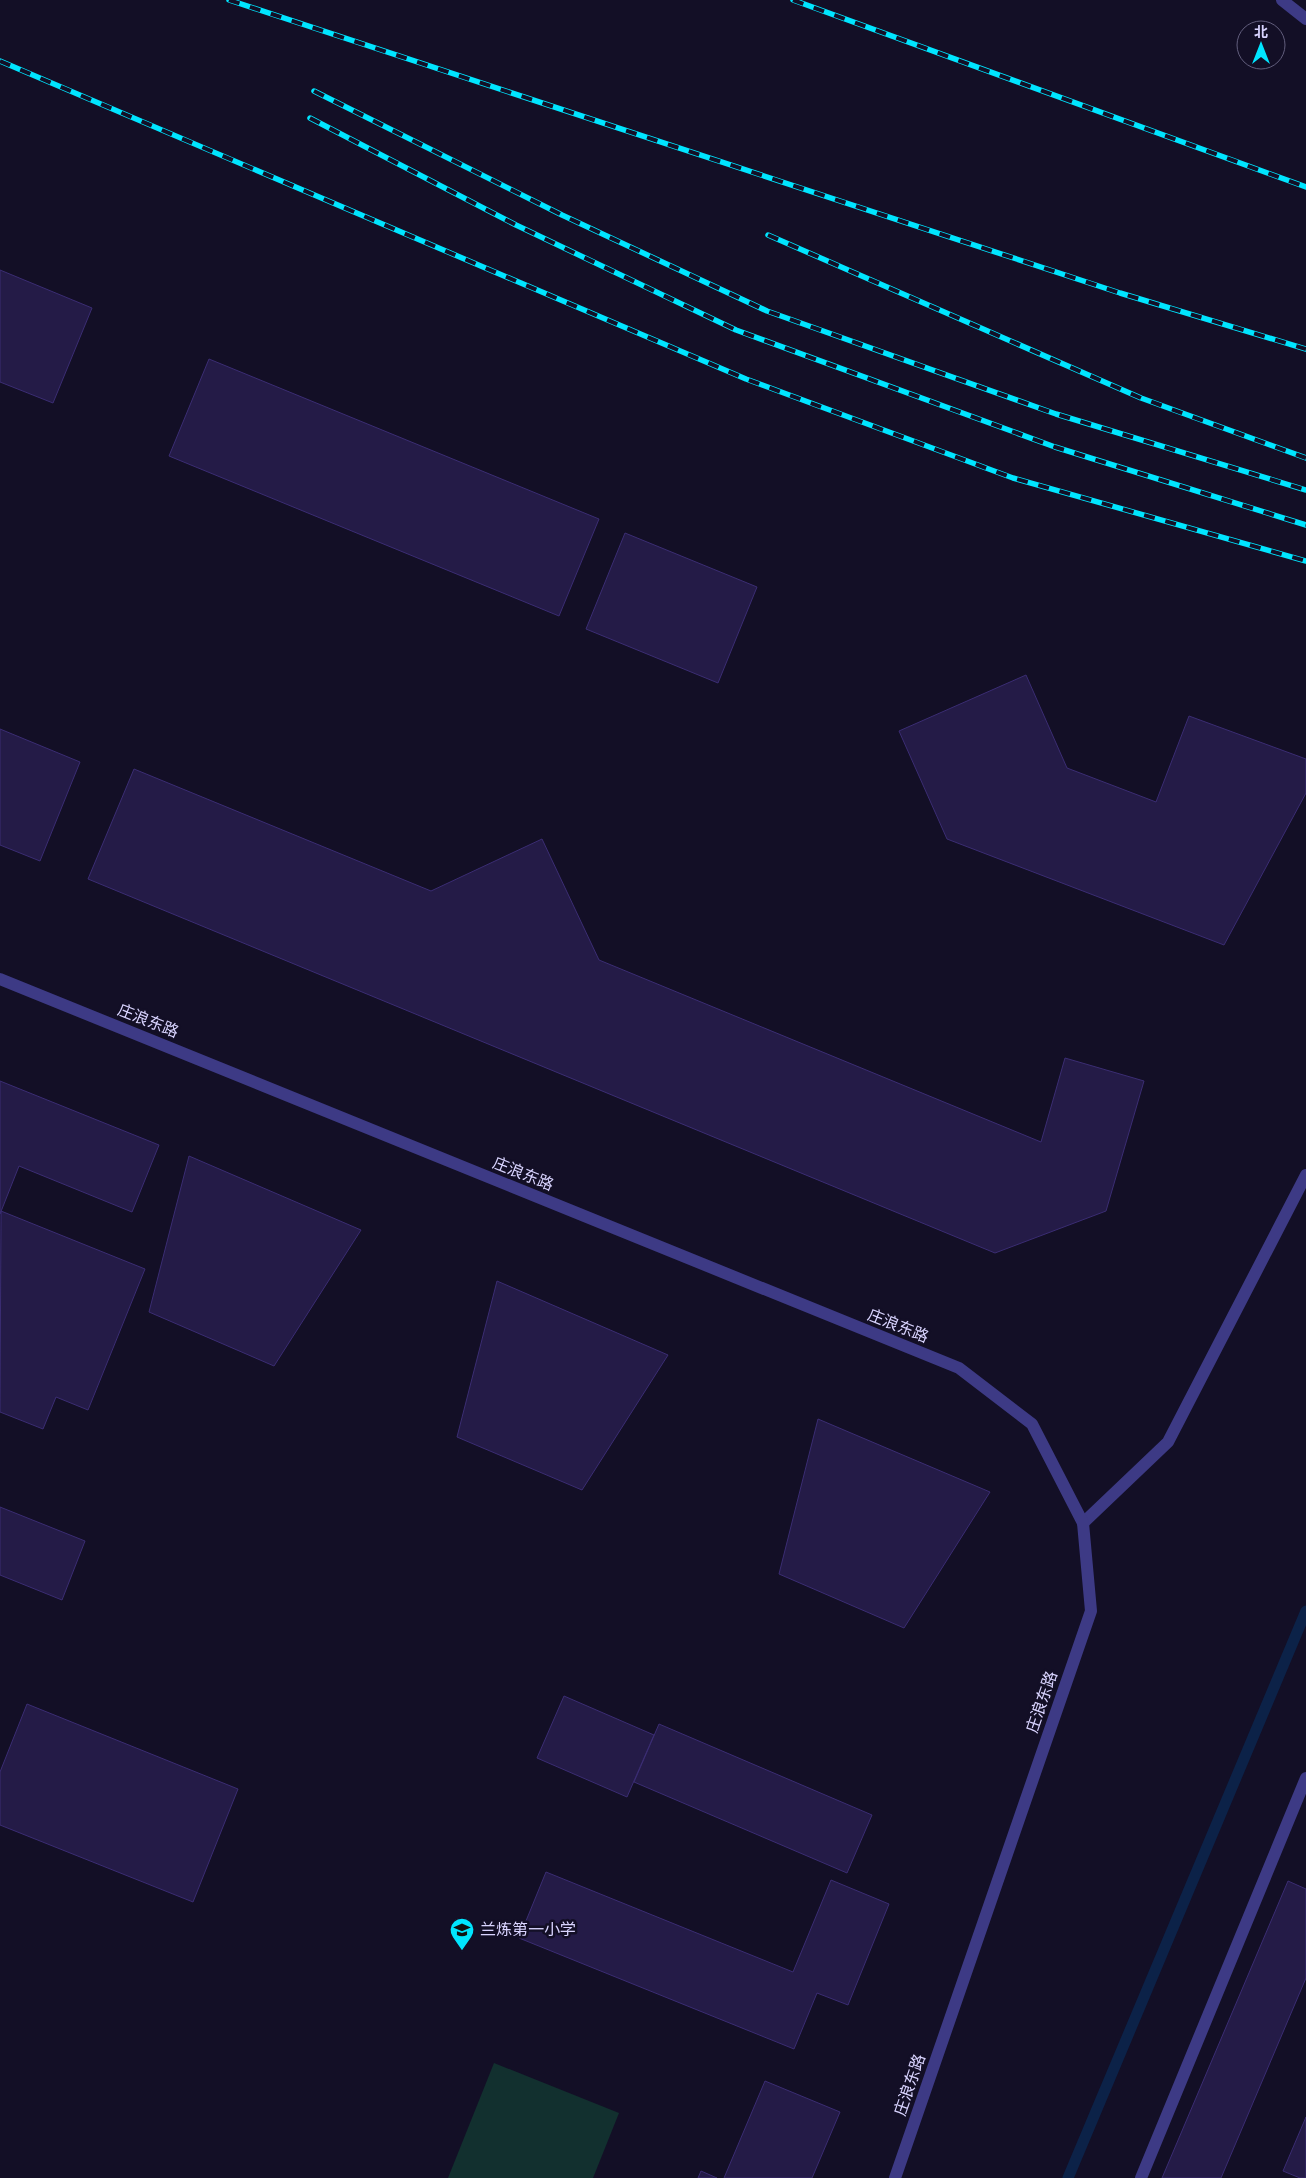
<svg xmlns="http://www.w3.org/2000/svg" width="1306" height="2178" font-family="'Source Sans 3','Noto Sans SC',sans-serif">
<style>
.green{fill:#12302f}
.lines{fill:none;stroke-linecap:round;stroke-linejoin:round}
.stream{stroke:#0c2248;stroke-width:11}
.building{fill:#241b47;stroke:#3b2d73}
.service{stroke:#3d3a85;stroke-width:12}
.tertiary{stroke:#3d3a85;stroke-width:12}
.rail-casing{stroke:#00e5ff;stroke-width:5.5}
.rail{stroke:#130f26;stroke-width:4;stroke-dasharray:11;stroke-linecap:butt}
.labels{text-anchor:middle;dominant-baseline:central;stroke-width:5;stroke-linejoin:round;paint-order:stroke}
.street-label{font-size:16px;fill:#d9d4ff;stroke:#130f26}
.poi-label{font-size:16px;fill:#d9d4ff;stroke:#130f26;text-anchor:start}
</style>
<rect width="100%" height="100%" fill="#130f26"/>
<path class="green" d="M494,2063L619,2113L593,2178H448Z"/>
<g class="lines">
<path class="stream" d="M1068,2178L1306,1611"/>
</g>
<path class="building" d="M0,270L92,308L53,403L0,382Z
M209,359L599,519L559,616L169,456Z
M625,533L757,587L718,683L586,629Z
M1026,675L1067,768L1156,802L1189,716L1306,759V793L1224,945L947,839L899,731Z
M0,729L80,762L40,861L0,845Z
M134,769L431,891L542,839L599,960L1041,1142L1065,1058L1144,1081L1106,1211L995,1253L88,879Z
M0,1081L159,1145L132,1212L19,1166L0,1214Z
M189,1156L361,1230L274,1366L149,1312Z
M1,1211L145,1269L88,1410L56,1397L43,1429L0,1412Z
M497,1281L668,1355L582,1490L457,1437Z
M818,1419L990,1492L904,1628L779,1574Z
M0,1507L85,1541L62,1600L0,1575Z
M564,1696L654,1735L627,1797L537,1758Z
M27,1704L238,1789L193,1902L0,1825V1772Z
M659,1724L872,1815L847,1873L634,1782Z
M546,1872L793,1972L831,1880L889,1904L848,2005L817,1993L794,2049L519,1938Z
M1288,1881L1306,1889V1978L1221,2178H1162Z
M765,2081L840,2112L812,2178H724Z
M1306,2117V2178H1300L1283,2171Z
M701,2171L717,2178H698Z"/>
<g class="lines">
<path class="service" d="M1282,0L1306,19
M1083,1523L1168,1442L1306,1175
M1141,2178L1306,1778"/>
<path class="tertiary" d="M0,979L959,1368L1032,1424L1083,1523L1091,1611L895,2178"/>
<defs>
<path id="rail" d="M229,0L1120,293L1306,349
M793,0L1306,187
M0,61L746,379L1013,478L1306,561
M314,91L562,215L767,311L1056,414L1306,490
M310,118L516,225L736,330L1055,447L1306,525
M768,235L1141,398L1306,458"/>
</defs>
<use href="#rail" class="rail-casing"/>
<use href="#rail" class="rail"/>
</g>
<defs>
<symbol id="school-pin" viewBox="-11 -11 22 30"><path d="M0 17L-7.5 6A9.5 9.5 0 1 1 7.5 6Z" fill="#00e5ff" stroke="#130f26"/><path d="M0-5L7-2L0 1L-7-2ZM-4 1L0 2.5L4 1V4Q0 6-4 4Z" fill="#111"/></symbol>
</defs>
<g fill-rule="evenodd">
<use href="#school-pin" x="448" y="1916" width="28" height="38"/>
</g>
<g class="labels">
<g class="street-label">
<text transform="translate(148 1021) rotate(22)">庄浪东路</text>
<text transform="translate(523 1174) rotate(22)">庄浪东路</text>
<text transform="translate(898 1326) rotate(22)">庄浪东路</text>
<text transform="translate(1042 1702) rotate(-71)">庄浪东路</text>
<text transform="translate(910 2085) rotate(-71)">庄浪东路</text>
</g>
<g class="poi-label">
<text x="480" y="1930">兰炼第一小学</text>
</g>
</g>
<g transform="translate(1261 45)"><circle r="24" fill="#130f26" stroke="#625e7d"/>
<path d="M0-4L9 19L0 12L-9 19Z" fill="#00e5ff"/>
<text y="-8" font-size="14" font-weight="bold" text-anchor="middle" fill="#d9d4ff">北</text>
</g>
</svg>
